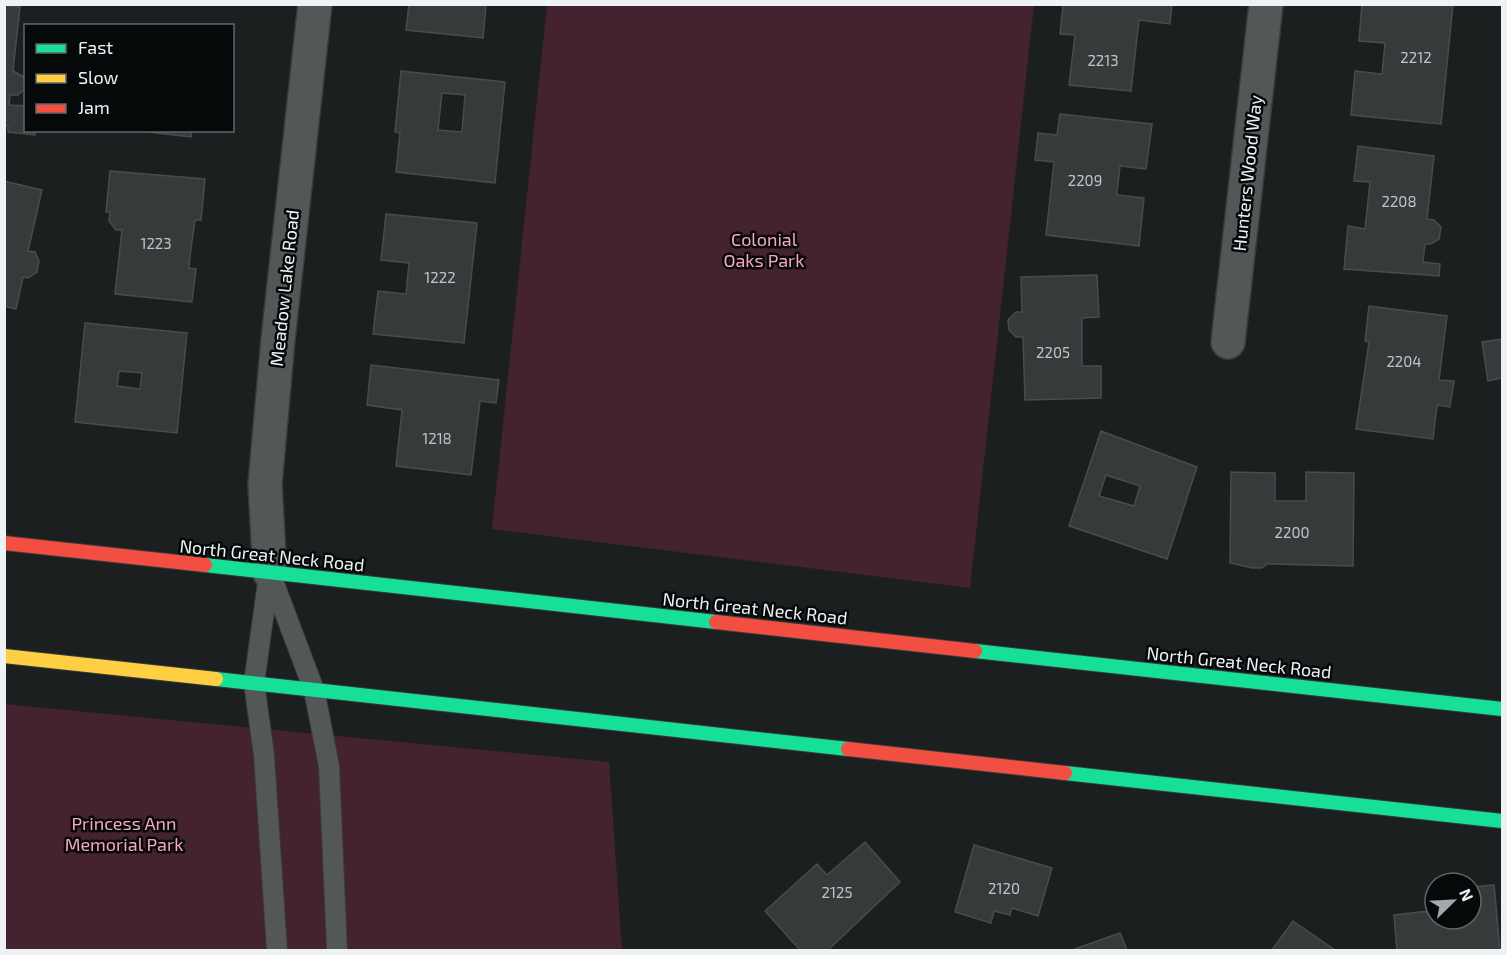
<svg xmlns="http://www.w3.org/2000/svg" width="1507" height="955" font-family="'Exo 2',sans-serif">
<style>
.green{fill:#452230}
.building{fill:#373a3b;stroke:#494c4d;stroke-width:1.5;fill-rule:evenodd}
.lines{fill:none;stroke-linecap:round;stroke-linejoin:round}
.lane-casing{stroke:#383a3c;stroke-width:22}
.street-casing{stroke:#383a3c;stroke-width:36}
.fast-casing{stroke:#383a3c;stroke-width:16}
.slow-casing{stroke:#383a3c;stroke-width:16}
.jam-casing{stroke:#383a3c;stroke-width:16}
.lane{stroke:#545758;stroke-width:20}
.street{stroke:#545758;stroke-width:33}
.fast{stroke:#16e098;stroke-width:14}
.slow{stroke:#ffcf43;stroke-width:14}
.jam{stroke:#f24e42;stroke-width:14}
.labels{text-anchor:middle;dominant-baseline:central;stroke-width:5;stroke-linejoin:round;paint-order:stroke}
.number-label{font-size:15px;fill:#c0c4c6}
.street-label{font-size:18px;fill:#eef2f4;stroke:#06090a}
.park-label{font-size:18px;fill:#fba5c3;stroke:#06090a}
</style>
<rect width="100%" height="100%" fill="#1b1f20"/>
<path class="green" d="M547,5H1034L970,588L492,529Z
M4,704L609,762L622,950H5Z"/>
<path class="building" d="M409,4H488L486,5L483,38L406,30Z
M1057,4H1172L1170,24L1139,20L1131,91L1069,85L1075,35L1060,34L1063,6Z
M1362,4H1453L1441,124L1351,115L1355,71L1382,74L1385,43L1359,41Z
M4,5L20,7L13,71L26,78L25,89L18,95H10L9,105L26,106V130H35V135L8,132V126L4,125Z
M401,71L505,82L495,183L396,172L400,133L395,132ZM442,93L465,95L462,132L438,130Z
M1060,114L1152,124L1146,169L1120,166L1117,192V195L1144,198L1139,246L1046,235L1054,162L1035,160L1038,133L1057,135Z
M130,130H191V137Z
M1358,146L1434,156L1427,219L1434,220L1441,227L1439,239L1431,244H1425L1423,262L1440,264L1439,276L1344,269L1348,226L1365,229L1370,182L1354,181Z
M110,171L205,179L201,220H195L190,256L189,268L196,269L192,302L115,294L122,230H116L109,221L110,212H106Z
M4,181L42,190L28,251L35,252L39,261L37,272L28,278L23,277L16,309L4,306Z
M386,214L477,223L464,343L373,334L378,291L406,294L409,263L381,260Z
M1097,275L1099,317L1082,318V366H1101V398L1025,400L1023,337H1016L1009,330L1008,320L1016,312H1022L1021,277Z
M1369,306L1447,316L1439,380L1454,381L1450,407L1437,405L1433,439L1356,429L1369,342L1365,341Z
M85,323L187,333L177,433L75,422ZM119,371L142,373L140,389L117,386Z
M1502,339V378L1488,381L1482,342Z
M371,365L499,380L496,403L480,401L471,475L396,466L402,410L367,405Z
M1101,431L1197,467L1167,559L1069,526ZM1106,475L1140,486L1134,506L1099,496Z
M1231,472L1275,473V501H1306V472L1354,473L1353,566L1267,564L1262,568H1252L1230,563Z
M865,842L900,882L828,950H800L765,911L817,864L827,875Z
M974,845L1052,868L1038,916L1012,908L1010,915L994,911L991,923L955,912Z
M1494,885L1500,950H1397L1394,915L1429,911L1427,891L1435,890V919H1471V887Z
M1293,921L1335,950H1272Z
M1120,933L1127,950H1072Z"/>
<g class="lines">
<defs>
<path id="lane" d="M270,573L314,690L329,766L337,950
M269,575L254,683L264,755L277,950"/>
<path id="street" d="M1228,342L1266,4
M270,573L265,484L278,340L315,4"/>
<path id="fast" d="M205,565L716,622
M975,651L1502,709
M216,679L848,749
M1065,773L1502,821"/>
<path id="slow" d="M4,656L216,679"/>
<path id="jam" d="M4,543L205,565
M716,622L975,651
M848,749L1065,773"/>
</defs>
<use href="#lane" class="lane-casing"/>
<use href="#street" class="street-casing"/>
<use href="#fast" class="fast-casing"/>
<use href="#slow" class="slow-casing"/>
<use href="#jam" class="jam-casing"/>
<use href="#lane" class="lane"/>
<use href="#street" class="street"/>
<use href="#fast" class="fast"/>
<use href="#slow" class="slow"/>
<use href="#jam" class="jam"/>
</g>
<g class="labels">
<g class="number-label">
<text x="1416" y="57">2212</text>
<text x="1103" y="60">2213</text>
<text x="1085" y="180">2209</text>
<text x="1399" y="201">2208</text>
<text x="156" y="243">1223</text>
<text x="440" y="277">1222</text>
<text x="1053" y="352">2205</text>
<text x="1404" y="361">2204</text>
<text x="437" y="438">1218</text>
<text x="1292" y="532">2200</text>
<text x="1004" y="888">2120</text>
<text x="837" y="892">2125</text>
</g>
<g class="street-label">
<text transform="translate(1247 173) rotate(-84)">Hunters Wood Way</text>
<text transform="translate(284 288) rotate(-84)">Meadow Lake Road</text>
<text transform="translate(272 555) rotate(6)">North Great Neck Road</text>
<text transform="translate(755 608) rotate(6)">North Great Neck Road</text>
<text transform="translate(1239 662) rotate(6)">North Great Neck Road</text>
</g>
<g class="park-label">
<text x="764" y="239">Colonial<tspan x="764" dy="21">Oaks Park</tspan></text>
<text x="124" y="823">Princess Ann<tspan x="124" dy="21">Memorial Park</tspan></text>
</g>
</g>
<rect width="1507" height="955" fill="none" stroke="#eef2f4" stroke-width="12"/>
<rect x="24" y="24" width="210" height="108" fill="#06090a" stroke="#636668" stroke-width="1.5"/>
<rect x="36" y="44" width="30" height="9" fill="#16e098" stroke="#636668" stroke-width="1.5"/>
<text x="78" y="54" font-size="18" fill="#eef2f4">Fast</text>
<rect x="36" y="74" width="30" height="9" fill="#ffcf43" stroke="#636668" stroke-width="1.5"/>
<text x="78" y="84" font-size="18" fill="#eef2f4">Slow</text>
<rect x="36" y="104" width="30" height="9" fill="#f24e42" stroke="#636668" stroke-width="1.5"/>
<text x="78" y="114" font-size="18" fill="#eef2f4">Jam</text>
<g transform="translate(1453 901) rotate(66)"><circle r="28" fill="#06090a" stroke="#636668" stroke-width="1.5"/>
<path d="M0-4.5L10 22L0 15L-10 22Z" fill="#a4a8aa"/>
<text y="-9" font-size="16" font-weight="bold" text-anchor="middle" fill="#eef2f4">N</text>
</g>
</svg>
